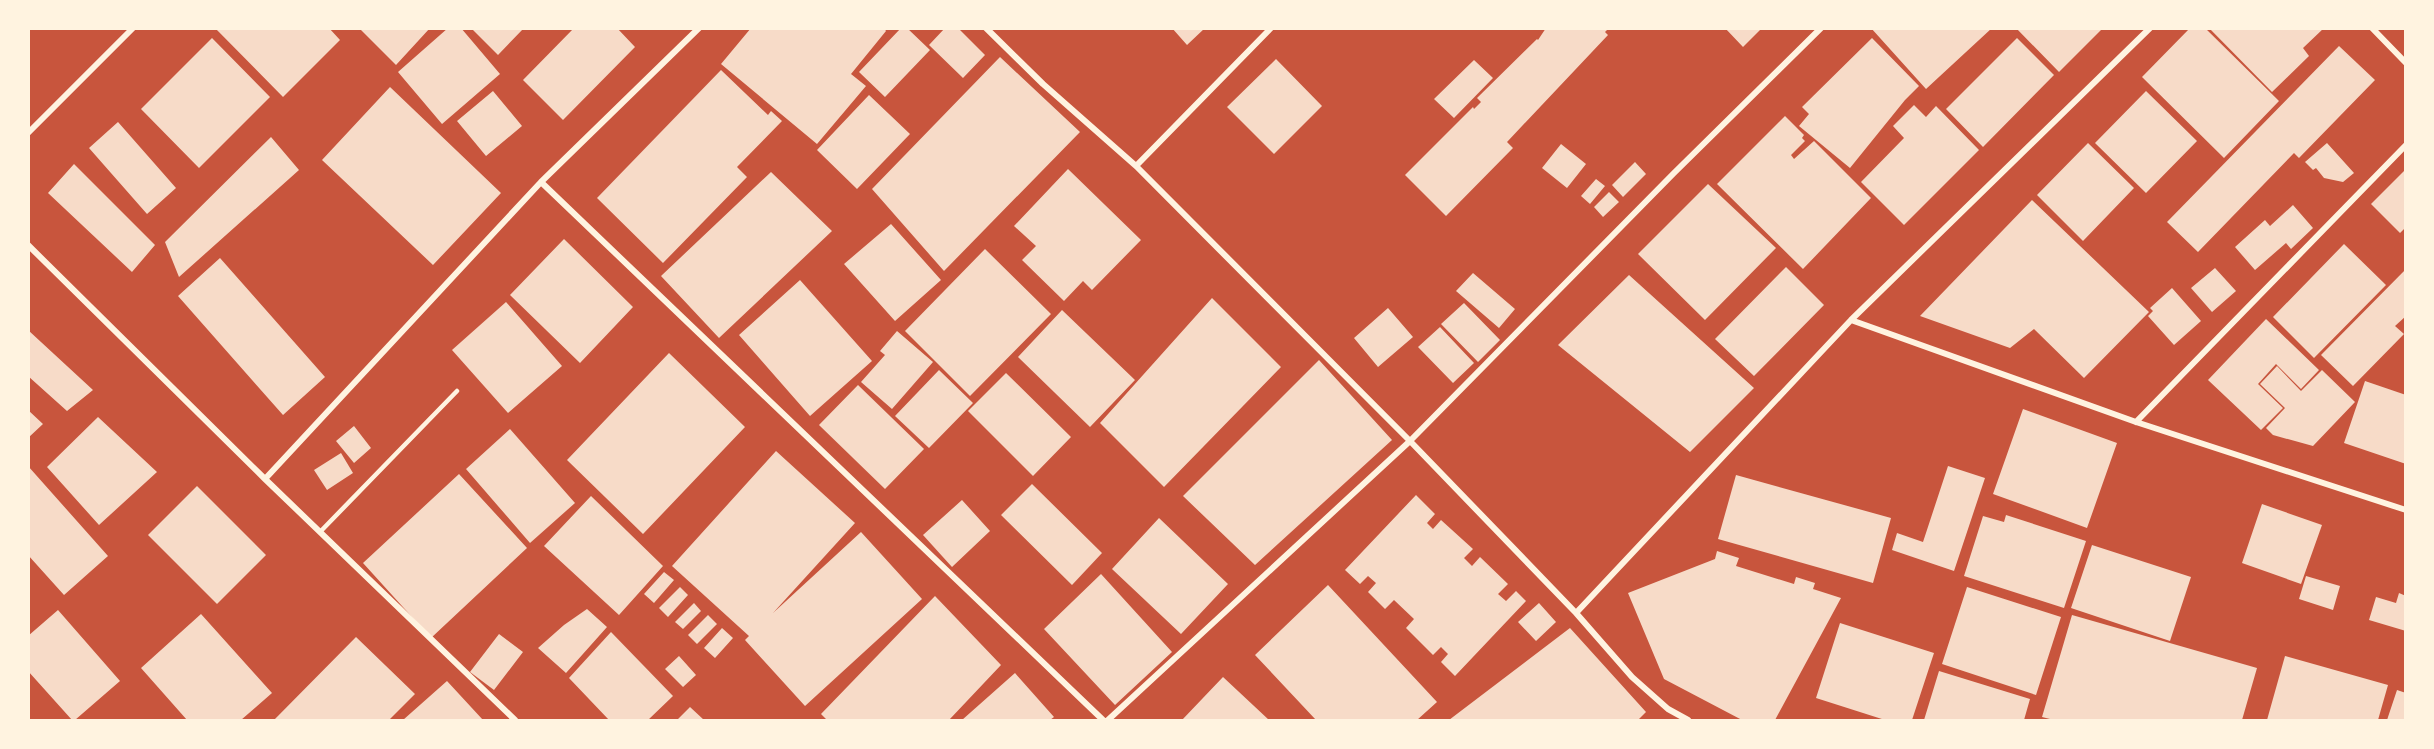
<svg xmlns="http://www.w3.org/2000/svg" width="2434" height="749" font-family="Spectral,serif">
<style>
.building{fill:#f7dbc8}
.lines{fill:none;stroke-linecap:round;stroke-linejoin:round}
.service{stroke:#fff3e0;stroke-width:4.5}
.minor{stroke:#fff3e0;stroke-width:6}
</style>
<rect width="100%" height="100%" fill="#c8553d"/>
<path class="building" d="M215,28H329L340,40L283,97Z
M359,28H430L396,65Z
M448,28H461L500,74L442,124L398,72Z
M471,28H524L498,55Z
M574,28H617L635,47L563,120L523,80Z
M751,28H884L886,31L851,74L866,86L817,144L721,64Z
M901,28H907L930,50L885,97L859,72Z
M945,28H958L985,55L963,78L929,45Z
M1172,28H1205L1187,45Z
M1546,28H1609L1605,32L1608,35L1507,142L1513,148L1446,216L1405,175L1473,107L1474,109L1481,102L1477,98L1537,39L1538,40Z
M1725,28H1762L1743,47Z
M1871,28H1992L1926,89Z
M2016,28H2103L2059,72Z
M2190,28H2205L2279,101L2224,158L2142,77Z
M2209,28H2324L2303,48L2309,56L2272,92Z
M212,38L270,97L199,168L141,109Z
M1872,38L1919,86L1905,100L1850,168L1799,126L1809,114L1802,107Z
M2017,38L2054,75L1983,147L1946,109Z
M2339,46L2375,80L2299,158L2294,153L2198,252L2167,222Z
M1000,57L1080,132L944,271L872,189Z
M1276,59L1322,106L1274,154L1227,107Z
M1474,60L1493,78L1454,118L1434,99Z
M721,70L768,115L771,111L782,121L737,167L747,177L663,263L597,198Z
M390,87L501,193L433,265L322,160Z
M493,91L522,126L486,156L457,121Z
M2146,91L2197,141L2146,193L2095,143Z
M869,95L910,134L857,189L817,150Z
M1914,105L1926,117L1936,106L1979,150L1904,225L1861,182L1904,138L1893,126Z
M1785,116L1804,135L1802,138L1805,141L1791,155L1794,159L1814,141L1871,198L1803,269L1717,184Z
M118,122L176,188L147,214L89,148Z
M271,137L299,170L179,277L165,242Z
M2088,143L2134,188L2083,241L2037,195Z
M2327,143L2354,173L2343,182L2324,178L2316,168L2313,170L2305,162Z
M1561,144L1586,164L1567,188L1542,168Z
M1635,162L1646,174L1623,197L1612,185Z
M74,164L155,245L132,272L48,193Z
M1068,169L1141,240L1092,290L1083,281L1064,301L1022,260L1036,246L1014,226Z
M2406,169V227L2400,233L2371,204Z
M771,172L832,231L719,338L661,276Z
M1596,179L1605,186L1590,204L1581,196Z
M1708,184L1776,248L1705,320L1638,254Z
M1609,192L1619,202L1603,217L1594,207Z
M2032,200L2149,312L2084,378L2034,329L2010,348L1920,316Z
M2293,205L2313,228L2291,249L2286,243L2255,270L2235,247L2265,220L2270,226Z
M891,224L941,280L895,321L844,264Z
M564,239L633,307L580,363L510,295Z
M2344,244L2386,285L2314,358L2273,317Z
M985,249L1051,314L970,396L905,331Z
M220,258L325,377L283,415L178,296Z
M1786,267L1824,305L1754,376L1715,339Z
M2215,268L2236,291L2212,312L2191,288Z
M2406,269V316L2395,326L2404,334L2353,386L2321,355Z
M1473,273L1515,309L1499,328L1456,291Z
M1629,275L1754,388L1690,452L1558,345Z
M800,280L872,361L810,416L739,335Z
M2172,288L2201,321L2174,345L2148,316L2153,311L2150,308Z
M1212,298L1281,367L1164,487L1100,423Z
M506,302L562,366L508,413L452,350Z
M1464,303L1500,340L1478,362L1441,324Z
M1388,308L1413,337L1378,367L1354,338Z
M1062,310L1135,380L1090,427L1018,357Z
M2266,319L2319,370L2301,389L2276,364L2258,384L2283,408L2261,430L2208,380Z
M1440,327L1474,363L1453,383L1418,347Z
M28,330L93,390L67,411L28,376Z
M897,331L933,362L892,409L861,382L885,355L880,351Z
M669,353L745,427L643,534L567,460Z
M1319,360L1392,440L1255,565L1183,496Z
M2277,366L2301,391L2322,370L2355,402L2313,446L2273,435L2266,428L2285,408L2260,384Z
M939,370L973,403L929,448L895,416Z
M1006,373L1071,437L1033,476L968,411Z
M2365,381L2406,395V464L2344,443Z
M858,385L924,449L885,489L819,425Z
M2023,409L2117,443L2087,528L1993,494Z
M28,410L43,424L28,438Z
M98,417L157,472L99,525L47,467Z
M354,426L371,448L354,463L336,441Z
M510,429L575,503L530,543L466,469Z
M776,451L855,523L773,613L861,532L922,599L805,706L745,640L749,636L672,566Z
M341,453L353,473L327,490L314,470Z
M28,466L108,556L64,595L28,555Z
M1948,466L1985,478L1954,571L1892,550L1897,533L1923,542Z
M459,474L527,548L431,638L363,563Z
M1736,475L1891,518L1873,583L1718,539Z
M1032,484L1102,553L1072,585L1001,515Z
M197,486L266,555L217,604L148,535Z
M1416,495L1435,514L1427,523L1433,529L1441,520L1473,549L1464,558L1472,566L1480,557L1508,584L1498,594L1506,601L1516,591L1526,601L1455,676L1441,662L1448,654L1441,647L1433,655L1406,628L1414,619L1394,600L1385,609L1368,592L1376,583L1368,576L1360,584L1345,570Z
M591,496L663,566L619,615L544,546Z
M962,500L990,531L952,567L923,535Z
M2262,504L2322,525L2301,584L2242,563Z
M2006,515L2086,541L2064,608L1964,576L1983,516L2004,522Z
M1159,518L1228,584L1181,634L1112,569Z
M2092,545L2191,577L2170,641L2071,608Z
M1717,551L1739,558L1736,566L1794,584L1796,577L1815,583L1813,589L1841,598L1775,720H1742L1664,679L1628,593L1715,559Z
M664,572L674,580L654,603L644,594Z
M1101,574L1172,652L1115,705L1044,629Z
M2306,576L2340,586L2333,610L2299,599Z
M1328,585L1437,702L1417,720H1316L1255,655Z
M680,587L688,595L668,617L659,608Z
M1967,587L2061,617L2036,695L1942,664Z
M2399,593L2406,596V631L2369,620L2376,597L2396,603Z
M935,596L1001,665L949,720H827L821,714Z
M694,603L701,611L683,629L675,622Z
M1539,603L1556,622L1536,641L1518,622Z
M587,609L607,627L566,673L538,648L564,625Z
M58,610L120,681L75,720H72L28,671V636Z
M201,614L272,693L241,720H187L141,668Z
M708,615L717,624L697,644L688,635Z
M2072,615L2257,668L2242,720H2054L2042,717Z
M1840,623L1934,653L1912,720H1885L1816,698Z
M722,628L733,638L715,658L704,648Z
M1570,628L1646,712L1638,720H1449Z
M611,632L673,696L648,720H609L569,678Z
M499,634L523,652L494,690L470,672Z
M356,637L415,694L389,720H274Z
M679,656L696,675L683,687L665,669Z
M2285,656L2388,685L2378,720H2267Z
M1939,671L2030,699L2024,720H1924Z
M1015,673L1054,717L1050,720H962Z
M1223,677L1269,720H1182Z
M447,681L483,720H403Z
M2397,690L2406,693V720H2387Z
M690,707L704,720H677Z"/>
<g class="lines">
<path class="service" d="M320,532L457,391"/>
<path class="minor" d="M986,28L1043,84L1136,166L1410,441L1576,613L1632,677L1668,709L1688,720
M2372,28L2406,63
M28,133L133,28
M1136,166L1271,28
M541,182L1103,720
M28,245L265,479L515,720
M1851,320L2136,422L2406,510
M2136,422L2406,145
M265,479L541,182L699,28
M1576,613L1851,320L2150,28
M1108,720L1410,441L1674,173L1821,28"/>
</g>
<rect width="2434" height="749" fill="none" stroke="#fff3e0" stroke-width="60"/>
</svg>
